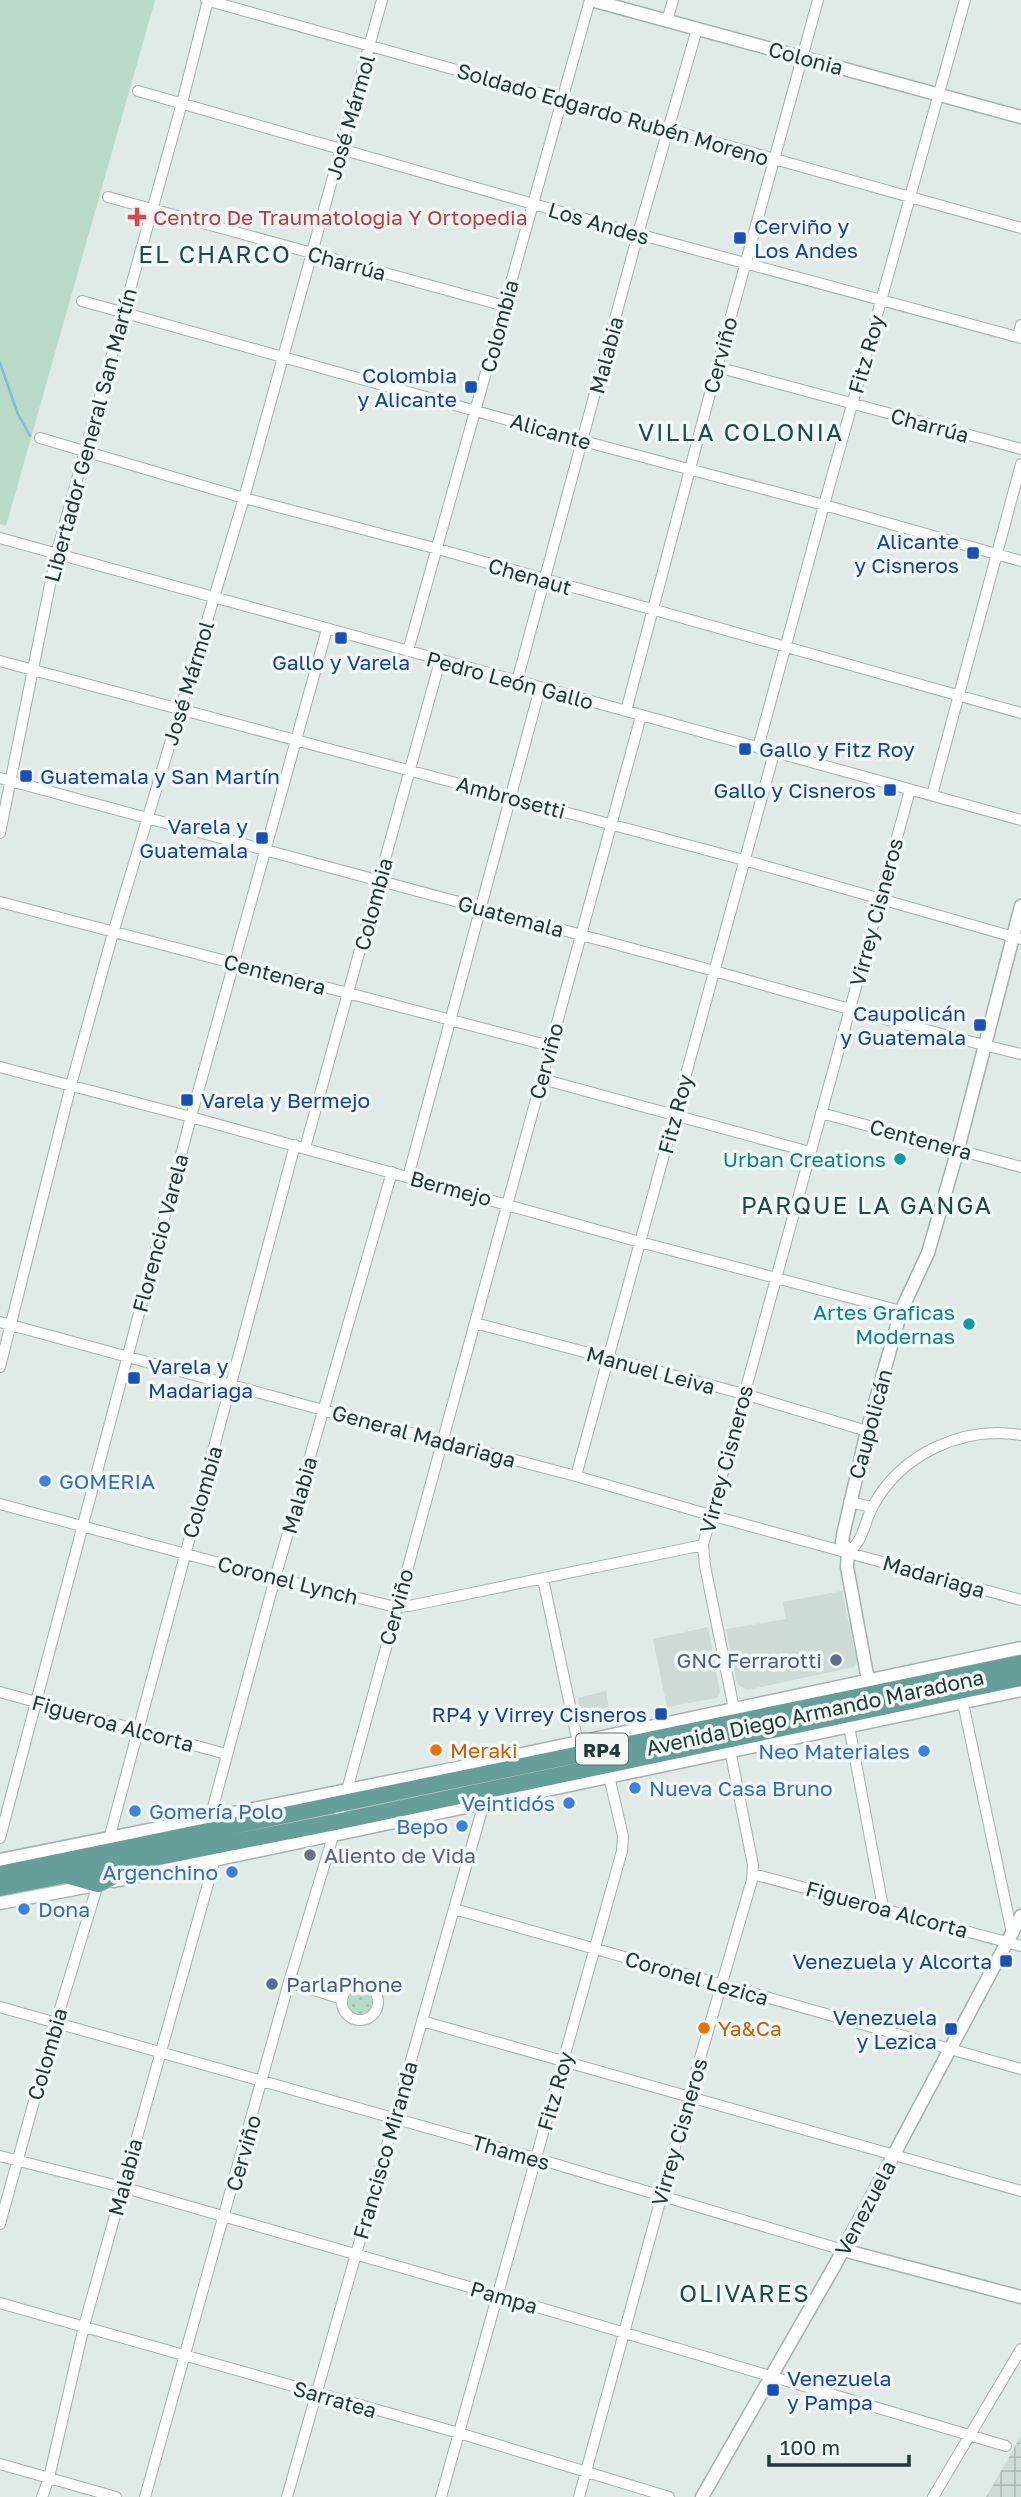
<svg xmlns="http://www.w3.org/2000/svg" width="1021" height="2497" font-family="'Golos Text',sans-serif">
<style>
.built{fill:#cedad6}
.industrial{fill:url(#industrial-grid)}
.grass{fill:#b9dac8}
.park{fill:url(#park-dots)}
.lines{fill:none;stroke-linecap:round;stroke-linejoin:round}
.stream{stroke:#89b7cd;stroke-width:2.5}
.minor-casing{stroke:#a3b1af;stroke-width:12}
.tertiary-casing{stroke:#a3b1af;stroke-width:15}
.primary-casing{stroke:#bcc4c3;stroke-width:18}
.minor{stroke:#fff;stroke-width:10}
.tertiary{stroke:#fff;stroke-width:12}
.primary{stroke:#669e99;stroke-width:16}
.health-dot{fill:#e0444e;stroke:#f0f7f4;stroke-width:2.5}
.transit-dot{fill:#1a4fb4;stroke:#f0f7f4;stroke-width:2.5}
.culture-dot{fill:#0f9aa8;stroke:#f0f7f4;stroke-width:2.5}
.shop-dot{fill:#3f7fe0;stroke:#f0f7f4;stroke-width:2.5}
.service-dot{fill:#5c6f8a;stroke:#f0f7f4;stroke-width:2.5}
.food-dot{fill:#e8710a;stroke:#f0f7f4;stroke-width:2.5}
.worship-dot{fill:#6b7280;stroke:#f0f7f4;stroke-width:2.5}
.labels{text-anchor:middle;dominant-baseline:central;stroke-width:7;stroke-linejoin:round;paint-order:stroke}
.shield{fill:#f0f7f4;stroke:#5f7270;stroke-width:2}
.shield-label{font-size:19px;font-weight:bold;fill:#213937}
.street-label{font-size:21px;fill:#213937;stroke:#f0f7f4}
.health-label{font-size:21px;fill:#be3a42;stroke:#f0f7f4;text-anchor:start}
.transit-label{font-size:21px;fill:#164399;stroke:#f0f7f4;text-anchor:end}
.culture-label{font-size:21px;fill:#0d838f;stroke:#f0f7f4;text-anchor:end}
.shop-label{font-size:21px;fill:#366cbe;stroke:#f0f7f4;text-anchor:start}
.service-label{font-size:21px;fill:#4e5e75;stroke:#f0f7f4;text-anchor:end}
.food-label{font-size:21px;fill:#c56008;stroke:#f0f7f4;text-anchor:start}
.worship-label{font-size:21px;fill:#5b616d;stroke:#f0f7f4;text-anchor:start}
.quarter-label{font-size:24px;letter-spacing:2px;fill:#1e4a47;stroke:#f0f7f4}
</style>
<defs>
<pattern id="industrial-grid" width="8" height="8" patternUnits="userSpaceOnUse" patternTransform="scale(1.75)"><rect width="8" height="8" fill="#cedad6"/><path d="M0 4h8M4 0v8" fill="none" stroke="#b1bcb8"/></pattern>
<pattern id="park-dots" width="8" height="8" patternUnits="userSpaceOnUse" patternTransform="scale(1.75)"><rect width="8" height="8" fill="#b9dac8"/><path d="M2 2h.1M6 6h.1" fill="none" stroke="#9fbcac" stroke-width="1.8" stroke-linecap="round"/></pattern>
</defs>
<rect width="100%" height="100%" fill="#e0eae7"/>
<path class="built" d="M842,1591L857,1662L854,1667L747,1690L737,1684L726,1629L786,1619L783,1602Z
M708,1627L720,1692L717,1698L667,1707L653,1639Z
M606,1691L611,1720L588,1724L581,1719L578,1698Z"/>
<path class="industrial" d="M1021,2436V2497H986Z"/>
<path class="grass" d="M0,0H155L6,526L0,524Z"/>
<path class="park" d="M348 2002a12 12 0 1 1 24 0a12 12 0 1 1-24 0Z"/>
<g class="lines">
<path class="stream" d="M0,363L17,412L30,436"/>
<defs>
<path id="minor" d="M206,0L1021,228
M667,21L673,0
M138,91L638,234L1021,338
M108,197L505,306
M82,301L583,441L824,505L1021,561
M1018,336L1021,325
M717,367L1021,449
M40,438L244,498L438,549L1021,713
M0,538L1021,820
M408,651L590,0
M0,661L744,860L1021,939
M517,681L638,234L697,29
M626,711L717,367L818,0
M758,748L824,505L965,0
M0,778C222,839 445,898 667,958C785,990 902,1026 1021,1054
M932,795L1021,464
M0,833L56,555L182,103L208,0
M0,902L550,1046
M0,1067L191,1117L640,1242L901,1311
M542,1079L810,1152
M821,1113L1021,1167
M305,1148L440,661
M408,1177L540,688
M0,1322L323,1410L576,1476L710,1515L1021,1600
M475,1323L744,1394L867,1431
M0,1367L71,1085L113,933L244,498L382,0
M576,1476L774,753
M849,1502L872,1507
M0,1504L275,1578L396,1607L409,1606L703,1545
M848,1552C864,1541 864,1522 873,1506C901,1454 963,1425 1021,1435
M543,1579L578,1743
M0,1692L226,1754
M963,1703L1012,1933
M735,1714L705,1566L703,1545L910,790
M850,1720L849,1726L883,1907
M210,1818L275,1578L392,1172
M0,1838L191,1117L327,629
M109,1839L295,1145
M753,1874L1021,1946
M454,1909L1021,2069
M289,1982L342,1999
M342 2002a18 18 0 1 1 36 0a18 18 0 1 1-36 0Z
M0,2007L535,2158L843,2250
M422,2021L1021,2191
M0,2156L122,2187L497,2295L1006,2446
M0,2224L56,2022L98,1884
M0,2303L459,2433L669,2497
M0,2464L116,2497
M42,2497L49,2478L84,2326L215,1859
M145,2497L289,1982L347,1790L641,716
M287,2497L484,1803
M441,2497L622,1851L623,1836L608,1772
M579,2497L689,2096L752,1880L753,1865L730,1750L731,1746
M933,2497L1021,2349"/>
<path id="tertiary" d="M591,0L1021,117
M867,1684L868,1680L847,1567L848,1552L842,1542L843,1535L867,1431L901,1311L928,1253L958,1149L1021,906
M0,1860L462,1767L1021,1648
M114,1881L1021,1690
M0,1903L96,1885
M843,2250L1021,2297
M702,2497L835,2265L1021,1916"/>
<path id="primary" d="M0,1874L1021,1663
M69,1876L98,1884L132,1867
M0,1888L336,1822L1021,1678"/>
</defs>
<use href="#minor" class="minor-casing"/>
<use href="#tertiary" class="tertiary-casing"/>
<use href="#primary" class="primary-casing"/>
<use href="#minor" class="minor"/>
<use href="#tertiary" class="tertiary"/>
<use href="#primary" class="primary"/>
</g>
<path class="health-dot" d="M133.5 206.5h7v7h7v7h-7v7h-7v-7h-7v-7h7z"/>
<g class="transit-dot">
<rect x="733" y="231" width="14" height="14" rx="3.5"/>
<rect x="464" y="380" width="14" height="14" rx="3.5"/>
<rect x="966" y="546" width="14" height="14" rx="3.5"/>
<rect x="334" y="631" width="14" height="14" rx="3.5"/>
<rect x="738" y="742" width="14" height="14" rx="3.5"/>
<rect x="19" y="769" width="14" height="14" rx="3.5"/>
<rect x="883" y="783" width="14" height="14" rx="3.5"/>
<rect x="255" y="831" width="14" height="14" rx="3.5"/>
<rect x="973" y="1018" width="14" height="14" rx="3.5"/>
<rect x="180" y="1093" width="14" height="14" rx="3.5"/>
<rect x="127" y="1371" width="14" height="14" rx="3.5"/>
<rect x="654" y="1707" width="14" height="14" rx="3.5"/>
<rect x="999" y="1954" width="14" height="14" rx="3.5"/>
<rect x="944" y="2022" width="14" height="14" rx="3.5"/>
<rect x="766" y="2383" width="14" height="14" rx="3.5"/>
</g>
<g class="culture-dot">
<circle cx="900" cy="1159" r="7"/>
<circle cx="969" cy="1324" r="7"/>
</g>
<g class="shop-dot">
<circle cx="45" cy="1481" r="7"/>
<circle cx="924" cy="1751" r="7"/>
<circle cx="635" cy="1788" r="7"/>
<circle cx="569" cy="1803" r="7"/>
<circle cx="135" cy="1811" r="7"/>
<circle cx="462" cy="1826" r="7"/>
<circle cx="232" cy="1872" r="7"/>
<circle cx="24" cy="1909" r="7"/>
</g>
<g class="service-dot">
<circle cx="836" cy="1660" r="7"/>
<circle cx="272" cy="1984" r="7"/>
</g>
<g class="food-dot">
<circle cx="436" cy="1750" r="7"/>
<circle cx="704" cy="2028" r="7"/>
</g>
<circle class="worship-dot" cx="310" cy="1855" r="7"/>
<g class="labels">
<rect class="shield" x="576" y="1733.5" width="52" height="31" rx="5"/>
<g class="shield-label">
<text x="602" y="1749">RP4</text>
</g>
<g class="street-label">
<text transform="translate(806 58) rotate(15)">Colonia</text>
<text transform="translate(613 114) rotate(16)">Soldado Edgardo Rubén Moreno</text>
<text transform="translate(350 117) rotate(-74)">José Mármol</text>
<text transform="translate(599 223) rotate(16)">Los Andes</text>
<text transform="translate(347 263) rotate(15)">Charrúa</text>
<text transform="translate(499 326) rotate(-75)">Colombia</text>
<text transform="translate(866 354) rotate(-74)">Fitz Roy</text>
<text transform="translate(606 355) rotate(-75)">Malabia</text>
<text transform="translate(720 355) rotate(-75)">Cerviño</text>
<text transform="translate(930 425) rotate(15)">Charrúa</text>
<text transform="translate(551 431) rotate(16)">Alicante</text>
<text transform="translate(90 435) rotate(-75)">Libertador General San Martín</text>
<text transform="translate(530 576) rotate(16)">Chenaut</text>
<text transform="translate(510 680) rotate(15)">Pedro León Gallo</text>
<text transform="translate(188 683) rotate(-73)">José Mármol</text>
<text transform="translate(511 797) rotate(15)">Ambrosetti</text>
<text transform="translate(373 904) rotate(-75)">Colombia</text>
<text transform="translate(876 912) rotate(-75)">Virrey Cisneros</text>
<text transform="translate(511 916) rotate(15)">Guatemala</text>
<text transform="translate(275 974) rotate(15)">Centenera</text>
<text transform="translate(546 1061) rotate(-75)">Cerviño</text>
<text transform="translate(675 1114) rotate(-75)">Fitz Roy</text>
<text transform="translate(921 1139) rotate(15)">Centenera</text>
<text transform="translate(451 1188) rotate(15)">Bermejo</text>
<text transform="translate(160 1233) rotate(-75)">Florencio Varela</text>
<text transform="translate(651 1370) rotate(15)">Manuel Leiva</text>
<text transform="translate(870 1424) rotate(-75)">Caupolicán</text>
<text transform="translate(424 1436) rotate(15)">General Madariaga</text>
<text transform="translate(726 1459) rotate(-75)">Virrey Cisneros</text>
<text transform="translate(202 1492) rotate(-74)">Colombia</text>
<text transform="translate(299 1495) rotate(-74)">Malabia</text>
<text transform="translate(934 1576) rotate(16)">Madariaga</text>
<text transform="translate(288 1580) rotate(14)">Coronel Lynch</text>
<text transform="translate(396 1607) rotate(-75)">Cerviño</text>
<text transform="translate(815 1712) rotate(-12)">Avenida Diego Armando Maradona</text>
<text transform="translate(113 1723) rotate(15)">Figueroa Alcorta</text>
<text transform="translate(887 1909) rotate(15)">Figueroa Alcorta</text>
<text transform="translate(697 1978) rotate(16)">Coronel Lezica</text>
<text transform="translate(47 2054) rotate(-74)">Colombia</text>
<text transform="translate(555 2091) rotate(-74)">Fitz Roy</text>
<text transform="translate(679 2132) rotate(-74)">Virrey Cisneros</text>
<text transform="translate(385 2150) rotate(-74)">Francisco Miranda</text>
<text transform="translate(511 2152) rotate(16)">Thames</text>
<text transform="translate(243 2153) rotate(-74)">Cerviño</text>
<text transform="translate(125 2177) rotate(-75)">Malabia</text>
<text transform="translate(865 2208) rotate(-62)">Venezuela</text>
<text transform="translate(504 2297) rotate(16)">Pampa</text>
<text transform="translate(335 2399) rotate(16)">Sarratea</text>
</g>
<g class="health-label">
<text x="153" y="217">Centro De Traumatologia Y Ortopedia</text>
</g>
<g class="transit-label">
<text x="754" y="226" text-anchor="start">Cerviño y<tspan x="754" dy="24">Los Andes</tspan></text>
<text x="457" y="375">Colombia<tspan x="457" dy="24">y Alicante</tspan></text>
<text x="959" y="541">Alicante<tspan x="959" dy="24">y Cisneros</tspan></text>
<text x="341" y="662" text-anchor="middle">Gallo y Varela</text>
<text x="759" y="749" text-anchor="start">Gallo y Fitz Roy</text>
<text x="40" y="776" text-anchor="start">Guatemala y San Martín</text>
<text x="876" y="790">Gallo y Cisneros</text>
<text x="248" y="826">Varela y<tspan x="248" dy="24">Guatemala</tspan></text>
<text x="966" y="1013">Caupolicán<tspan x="966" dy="24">y Guatemala</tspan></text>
<text x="201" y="1100" text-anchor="start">Varela y Bermejo</text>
<text x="148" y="1366" text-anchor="start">Varela y<tspan x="148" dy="24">Madariaga</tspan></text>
<text x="647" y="1714">RP4 y Virrey Cisneros</text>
<text x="992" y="1961">Venezuela y Alcorta</text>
<text x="937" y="2017">Venezuela<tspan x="937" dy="24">y Lezica</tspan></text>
<text x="787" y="2378" text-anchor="start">Venezuela<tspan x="787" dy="24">y Pampa</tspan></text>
</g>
<g class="culture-label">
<text x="886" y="1159">Urban Creations</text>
<text x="955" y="1312">Artes Graficas<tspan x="955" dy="24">Modernas</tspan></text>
</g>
<g class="shop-label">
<text x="59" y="1481">GOMERIA</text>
<text x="910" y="1751" text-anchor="end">Neo Materiales</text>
<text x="649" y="1788">Nueva Casa Bruno</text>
<text x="555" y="1803" text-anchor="end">Veintidós</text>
<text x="149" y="1811">Gomería Polo</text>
<text x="448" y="1826" text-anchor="end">Bepo</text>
<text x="218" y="1872" text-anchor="end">Argenchino</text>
<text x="38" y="1909">Dona</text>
</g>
<g class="service-label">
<text x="822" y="1660">GNC Ferrarotti</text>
<text x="286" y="1984" text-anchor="start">ParlaPhone</text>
</g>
<g class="food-label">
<text x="450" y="1750">Meraki</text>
<text x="718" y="2028">Ya&amp;Ca</text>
</g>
<g class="worship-label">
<text x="324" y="1855">Aliento de Vida</text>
</g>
<g class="quarter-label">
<text x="215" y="253">EL CHARCO</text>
<text x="741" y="431">VILLA COLONIA</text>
<text x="867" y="1204">PARQUE LA GANGA</text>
<text x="745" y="2292">OLIVARES</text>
</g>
</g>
<path d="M769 2455v10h140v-10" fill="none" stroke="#213937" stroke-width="3.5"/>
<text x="780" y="2455" font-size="21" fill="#213937" stroke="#f0f7f4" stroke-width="5" paint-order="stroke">100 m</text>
</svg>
